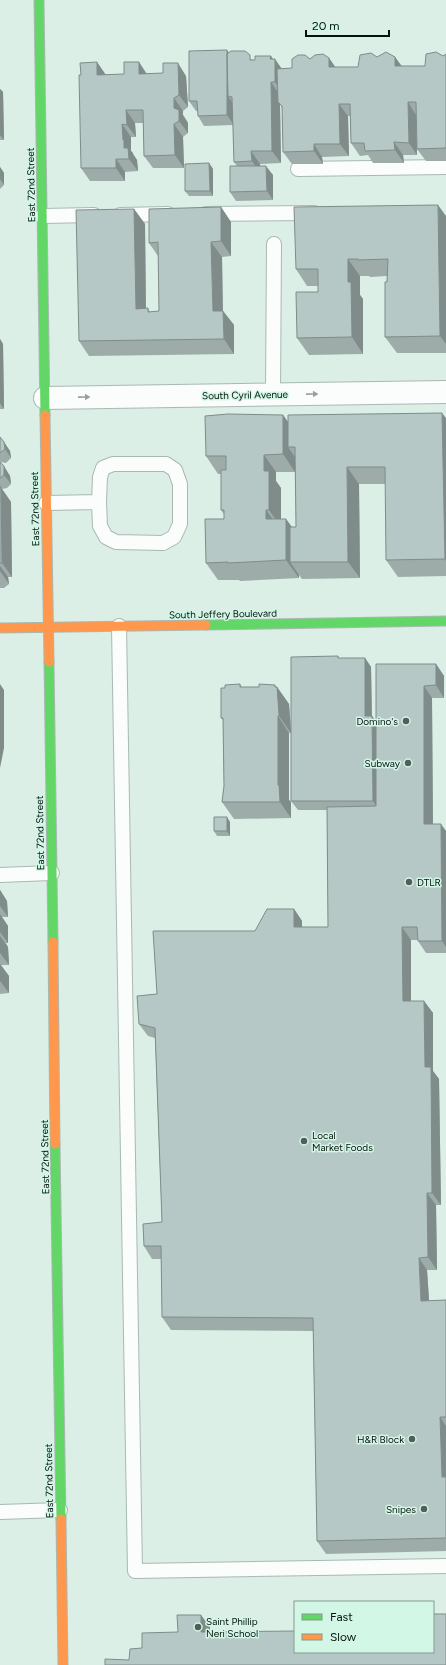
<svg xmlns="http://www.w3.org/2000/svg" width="446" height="1665" font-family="Figtree,sans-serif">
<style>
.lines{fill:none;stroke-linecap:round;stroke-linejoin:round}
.lane-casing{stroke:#a9b9b2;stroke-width:16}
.street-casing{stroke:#a9b9b2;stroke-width:24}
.fast-casing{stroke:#a9b9b2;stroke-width:11}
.slow-casing{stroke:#a9b9b2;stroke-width:11}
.lane{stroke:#fafdfb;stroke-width:14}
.street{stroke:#fafdfb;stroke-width:22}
.fast{stroke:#63d668;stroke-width:9}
.slow{stroke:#ff974d;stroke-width:9}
.wall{fill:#9daca9;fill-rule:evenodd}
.shaded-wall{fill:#7f8c8a}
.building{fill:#b6c8c5;stroke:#7f8c8a}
.oneway{fill:#989f9c}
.poi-dot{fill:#515f59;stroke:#d3f7e7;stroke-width:1.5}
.labels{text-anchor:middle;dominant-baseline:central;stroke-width:3;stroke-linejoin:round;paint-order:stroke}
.street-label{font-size:10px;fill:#06120d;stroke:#d3f7e7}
.poi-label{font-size:10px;fill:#06120d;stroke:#d3f7e7;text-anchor:end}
</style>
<rect width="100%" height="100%" fill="#dbefe6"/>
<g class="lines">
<defs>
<path id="lane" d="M298,169L446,167
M206,214L314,213
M120,215L168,214
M42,216L94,215
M273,394L274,244
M46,503L99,502L100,526L106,537L116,542L163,543L174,537L180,524V484L175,470L166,464H113L103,468L100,477L99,502
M119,626L135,1571L446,1566
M0,875L52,873
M0,1512L60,1510"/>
<path id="street" d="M45,398L446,392"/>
<path id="fast" d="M39,0L45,415
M206,625L446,621
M49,662L53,942
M55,1144L61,1519"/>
<path id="slow" d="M45,415L49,662
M0,628L206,625
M53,942L55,1144
M61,1519L63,1665"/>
</defs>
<use href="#lane" class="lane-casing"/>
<use href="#street" class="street-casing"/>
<use href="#fast" class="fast-casing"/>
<use href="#slow" class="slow-casing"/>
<use href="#lane" class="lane"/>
<use href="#street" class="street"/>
<use href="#fast" class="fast"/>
<use href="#slow" class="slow"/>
</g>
<path class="wall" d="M229,53L254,60L273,59L281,68H292L310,59L329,58L335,67H358L377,57H395L401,66H425L446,54V161H426L417,149V115V155H403L404,163H373L368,155L360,156L351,143L350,116H348L349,156L322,157L323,164H292L283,152L282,108L280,104L281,163L260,164V166L273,175V200L236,201L230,192L237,166L234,162L233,125L204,126L198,116V111H196L189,101Z
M139,62L147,74L186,76L188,107L183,111V115L188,123V133L183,137L184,168H153L144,156L143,123H135L136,137H131V151L133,153V154L137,160L138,171L125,172V181H90L81,168L106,75L124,74Z
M0,89L3,92L4,140H0Z
M209,163L213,169V196H189L185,191Z
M0,167L4,173V185L0,189Z
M221,207L231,222V256L222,257L223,311L234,325V354L89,356L79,341L134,209L145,224L146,308H148L150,312L159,311L158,256L149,243Z
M446,216V353H397L385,337L387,276L370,277L369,276H360V295L363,299V354L309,355L297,338L318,292V286H307L296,269Z
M0,339L3,344L4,409H0Z
M283,415L288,422L446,418V576L398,577L386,560V484H359L360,578L302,579L299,575V578L240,581L239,580H218L206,563L224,519V514L221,510V474H218L206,456ZM295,457L296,527H292L286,519H281V488L276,481V472H295Z
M0,437L10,451L11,458L6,463L0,462L10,476L11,484L7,488L2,489L11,502L12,577H8L9,584L4,588H0Z
M338,656L339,658H365L371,667L372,716L376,722L436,664L444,676V698H432L433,824L446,831V953H426L418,941V940H411V1001H424L433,1013V1071L439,1079L441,1205H436L437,1270H427L429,1301L446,1300V1551L326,1554L317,1541L313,1331L171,1330L162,1317L161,1259H152L144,1246L162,1222L155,1038L148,1036L139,1024L157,994L255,931L294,909L302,921V927H328L327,810H298L291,801Z
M240,684L242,687H277L289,704L291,731V733H289V800L291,802V818L234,819L222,802L224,786L223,720L221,718L225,688Z
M230,822V836H217L214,831Z
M0,890L7,901L8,917H2L8,926V943H6L8,947L9,965H1L9,976V993L0,994Z"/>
<path class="shaded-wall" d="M227,50L234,60L232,97L228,96L234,105V125L227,115Z
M271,56L275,62V59L284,72V94L275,82L270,59Z
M395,57L404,69L395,66Z
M329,58L338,71L329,67Z
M97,62L106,75H97Z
M139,62L147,75L139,74Z
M178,63L186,76L188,107L179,95Z
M271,82L279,94L278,102L280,104L281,163L272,151Z
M0,89L3,92L4,140L0,135Z
M174,98L183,111V115L188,123V133L179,121L174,108Z
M408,102L416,115L417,155L409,143Z
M339,104L348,116L349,156L340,144Z
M126,110L135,123L136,137L127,125Z
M122,124L131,137V151L133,153V154L137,160L138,171L129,159L124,148L123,140Z
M174,124L183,137L184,168L175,155Z
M394,142L403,155L404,163L395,150Z
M314,144L322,157L323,164L314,151Z
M251,151L260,164L261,174L252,161Z
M116,159L125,172V181L116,168Z
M209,163L213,169V196L210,191Z
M266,166L273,175V200L267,191Z
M0,167L4,173V185L0,179Z
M438,205L446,216V344L440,336Z
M221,207L231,222V256L221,241Z
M134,209L145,224L146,323L136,309Z
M211,242L222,257L223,326L213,311Z
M348,259L360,276V295L363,299V354L352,337L348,282Z
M223,311L234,325V354L224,339Z
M0,339L3,344L4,409L0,403Z
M442,413L446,418V561L445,559Z
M283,415L295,432L288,447L295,457V472L283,454Z
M4,442L10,451L11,458L5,449Z
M264,455L276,472V481L281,488V527L269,510L264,471Z
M4,466L10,476L11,484L4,475Z
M347,467L359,484L360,578L348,562Z
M0,486L11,502L12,577L2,563Z
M266,510L278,527L266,519Z
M286,519L298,536L290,562L299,575V578L286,560Z
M0,566L8,577L9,584L0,571Z
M365,658L371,667L372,726L365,716Z
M436,664L444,676V698L436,685Z
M0,684L4,690V748L0,768Z
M275,685L277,689V687L289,704L291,733L279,716Z
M424,686L432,698L433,836L424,824Z
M278,716L289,733V800L291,802V818L280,802L278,785Z
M372,716L379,726V810L373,801Z
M227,817L230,822V836L227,831Z
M441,824L446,831V947L442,941Z
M0,890L7,901L8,917L0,906Z
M294,909L302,921V940L294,927Z
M0,914L8,926V943L0,932Z
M402,927L411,940V1014L403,1001Z
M0,936L8,947L9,965L0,953Z
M0,964L9,976V993L0,981Z
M424,1001L433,1013V1071L439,1079L441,1205L432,1193L425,1067Z
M427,1193L436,1205L437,1270L428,1257Z
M419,1258L427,1270L430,1314L421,1301Z
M440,1417L446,1426V1483L442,1477Z
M201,1615L210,1627V1645L201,1632Z"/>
<path class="building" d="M227,50V115L198,116L197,101H189V51Z
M231,51H245L250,55V60H255V56H271L270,59H275V82H271L272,151H251L252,161L234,162L232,97L228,96L227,54Z
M386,52L395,57V66H425L426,54L436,52L443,56L446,54V148L417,149L416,102H408L409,143L394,142L395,150L365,151L364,143H351L350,104H339L340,144H314V151L283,152L282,106L278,102L277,69L292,68V59L298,55H305L310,59L315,55L323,54L329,58V67H358L360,55L371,53L377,57Z
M97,62V75L124,74V62H139V74L163,73V63H178L179,95L174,98V108L179,110V121L174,124L175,155L144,156L143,110H126L127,125L122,124L123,140H124V148H128L129,159H116V168H81L79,75H81L80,63Z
M209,163L210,191H185V164Z
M230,166H266L267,191L230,192Z
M438,205L440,336L385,337V282H387L388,259L358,260V259H348V282H351L352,337L297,338L296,292H318V269H296L294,207Z
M221,207V241L211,242L213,311H223L224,339L79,341L76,210L134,209L136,309L148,308V312L159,311L158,242L149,243V209Z
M442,413L445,559L386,560L385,467H347L348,562H290V527H296L295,447H288V415Z
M228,414L283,415V454L264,455V471H269V510H266V519H286V560L228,563V562L206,563L205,519H224V510H221V470H226V456H206L205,416Z
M0,437L4,442L5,449L0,453Z
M0,462L4,466V475L0,478Z
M0,486L1,487L2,563H0Z
M338,656V658H365V716H372L373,801H291V657Z
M376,664H436V685L424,686V824H441L442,941H418L417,927H402L403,1001H424L425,1067H431L432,1193H427L428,1257L419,1258L421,1301L446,1300V1417H440L442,1477H446V1538L317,1541L313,1318L162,1317L161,1246H144L143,1224L162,1222L155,1028L139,1024L137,996L157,994L153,931H255L267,909H294V927H328L327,807L376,806Z
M240,684V687H259V684L275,685V687H277L279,714V716H278V785H279L280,802H222L224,786L223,718H221V688H225V685Z
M214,817H227V831H214Z
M433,1614H446V1665H105V1659L129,1660L130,1649L142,1648V1633L178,1632L177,1615H201V1632L295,1631V1652H433Z"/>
<defs><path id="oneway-solid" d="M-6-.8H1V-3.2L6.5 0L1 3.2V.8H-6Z"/></defs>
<g class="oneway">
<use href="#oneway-solid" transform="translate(312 394) rotate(-1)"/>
<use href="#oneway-solid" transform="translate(84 397) rotate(-1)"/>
</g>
<g class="poi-dot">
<circle cx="406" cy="721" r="4"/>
<circle cx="408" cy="763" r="4"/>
<circle cx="409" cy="882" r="4"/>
<circle cx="304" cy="1141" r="4"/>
<circle cx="412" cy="1439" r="4"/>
<circle cx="424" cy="1509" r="4"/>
<circle cx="198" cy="1627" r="4"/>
</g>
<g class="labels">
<g class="street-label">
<text transform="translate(31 185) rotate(-91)">East 72nd Street</text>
<text transform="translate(245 395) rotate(-1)">South Cyril Avenue</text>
<text transform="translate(35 509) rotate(-91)">East 72nd Street</text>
<text transform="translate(223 614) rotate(-1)">South Jeffery Boulevard</text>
<text transform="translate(40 833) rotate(-91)">East 72nd Street</text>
<text transform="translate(45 1157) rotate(-91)">East 72nd Street</text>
<text transform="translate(49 1481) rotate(-91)">East 72nd Street</text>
</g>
<g class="poi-label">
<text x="398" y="721">Domino's</text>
<text x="400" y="763">Subway</text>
<text x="417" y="882" text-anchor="start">DTLR</text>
<text x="312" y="1135" text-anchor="start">Local<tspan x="312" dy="12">Market Foods</tspan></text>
<text x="404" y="1439">H&amp;R Block</text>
<text x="416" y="1509">Snipes</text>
<text x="206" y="1621" text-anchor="start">Saint Phillip<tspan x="206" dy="12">Neri School</tspan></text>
</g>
</g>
<rect x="294" y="1601" width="140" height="52" fill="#d3f7e7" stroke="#819b90"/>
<rect x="302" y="1614" width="20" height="6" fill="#63d668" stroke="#819b90"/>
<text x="330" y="1621" font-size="12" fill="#06120d">Fast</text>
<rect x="302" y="1634" width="20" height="6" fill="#ff974d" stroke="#819b90"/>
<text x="330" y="1641" font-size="12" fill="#06120d">Slow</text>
<path d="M306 30v6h83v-6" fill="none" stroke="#06120d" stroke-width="2"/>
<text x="312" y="30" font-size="12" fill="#06120d" stroke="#d3f7e7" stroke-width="3" paint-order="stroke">20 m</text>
</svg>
